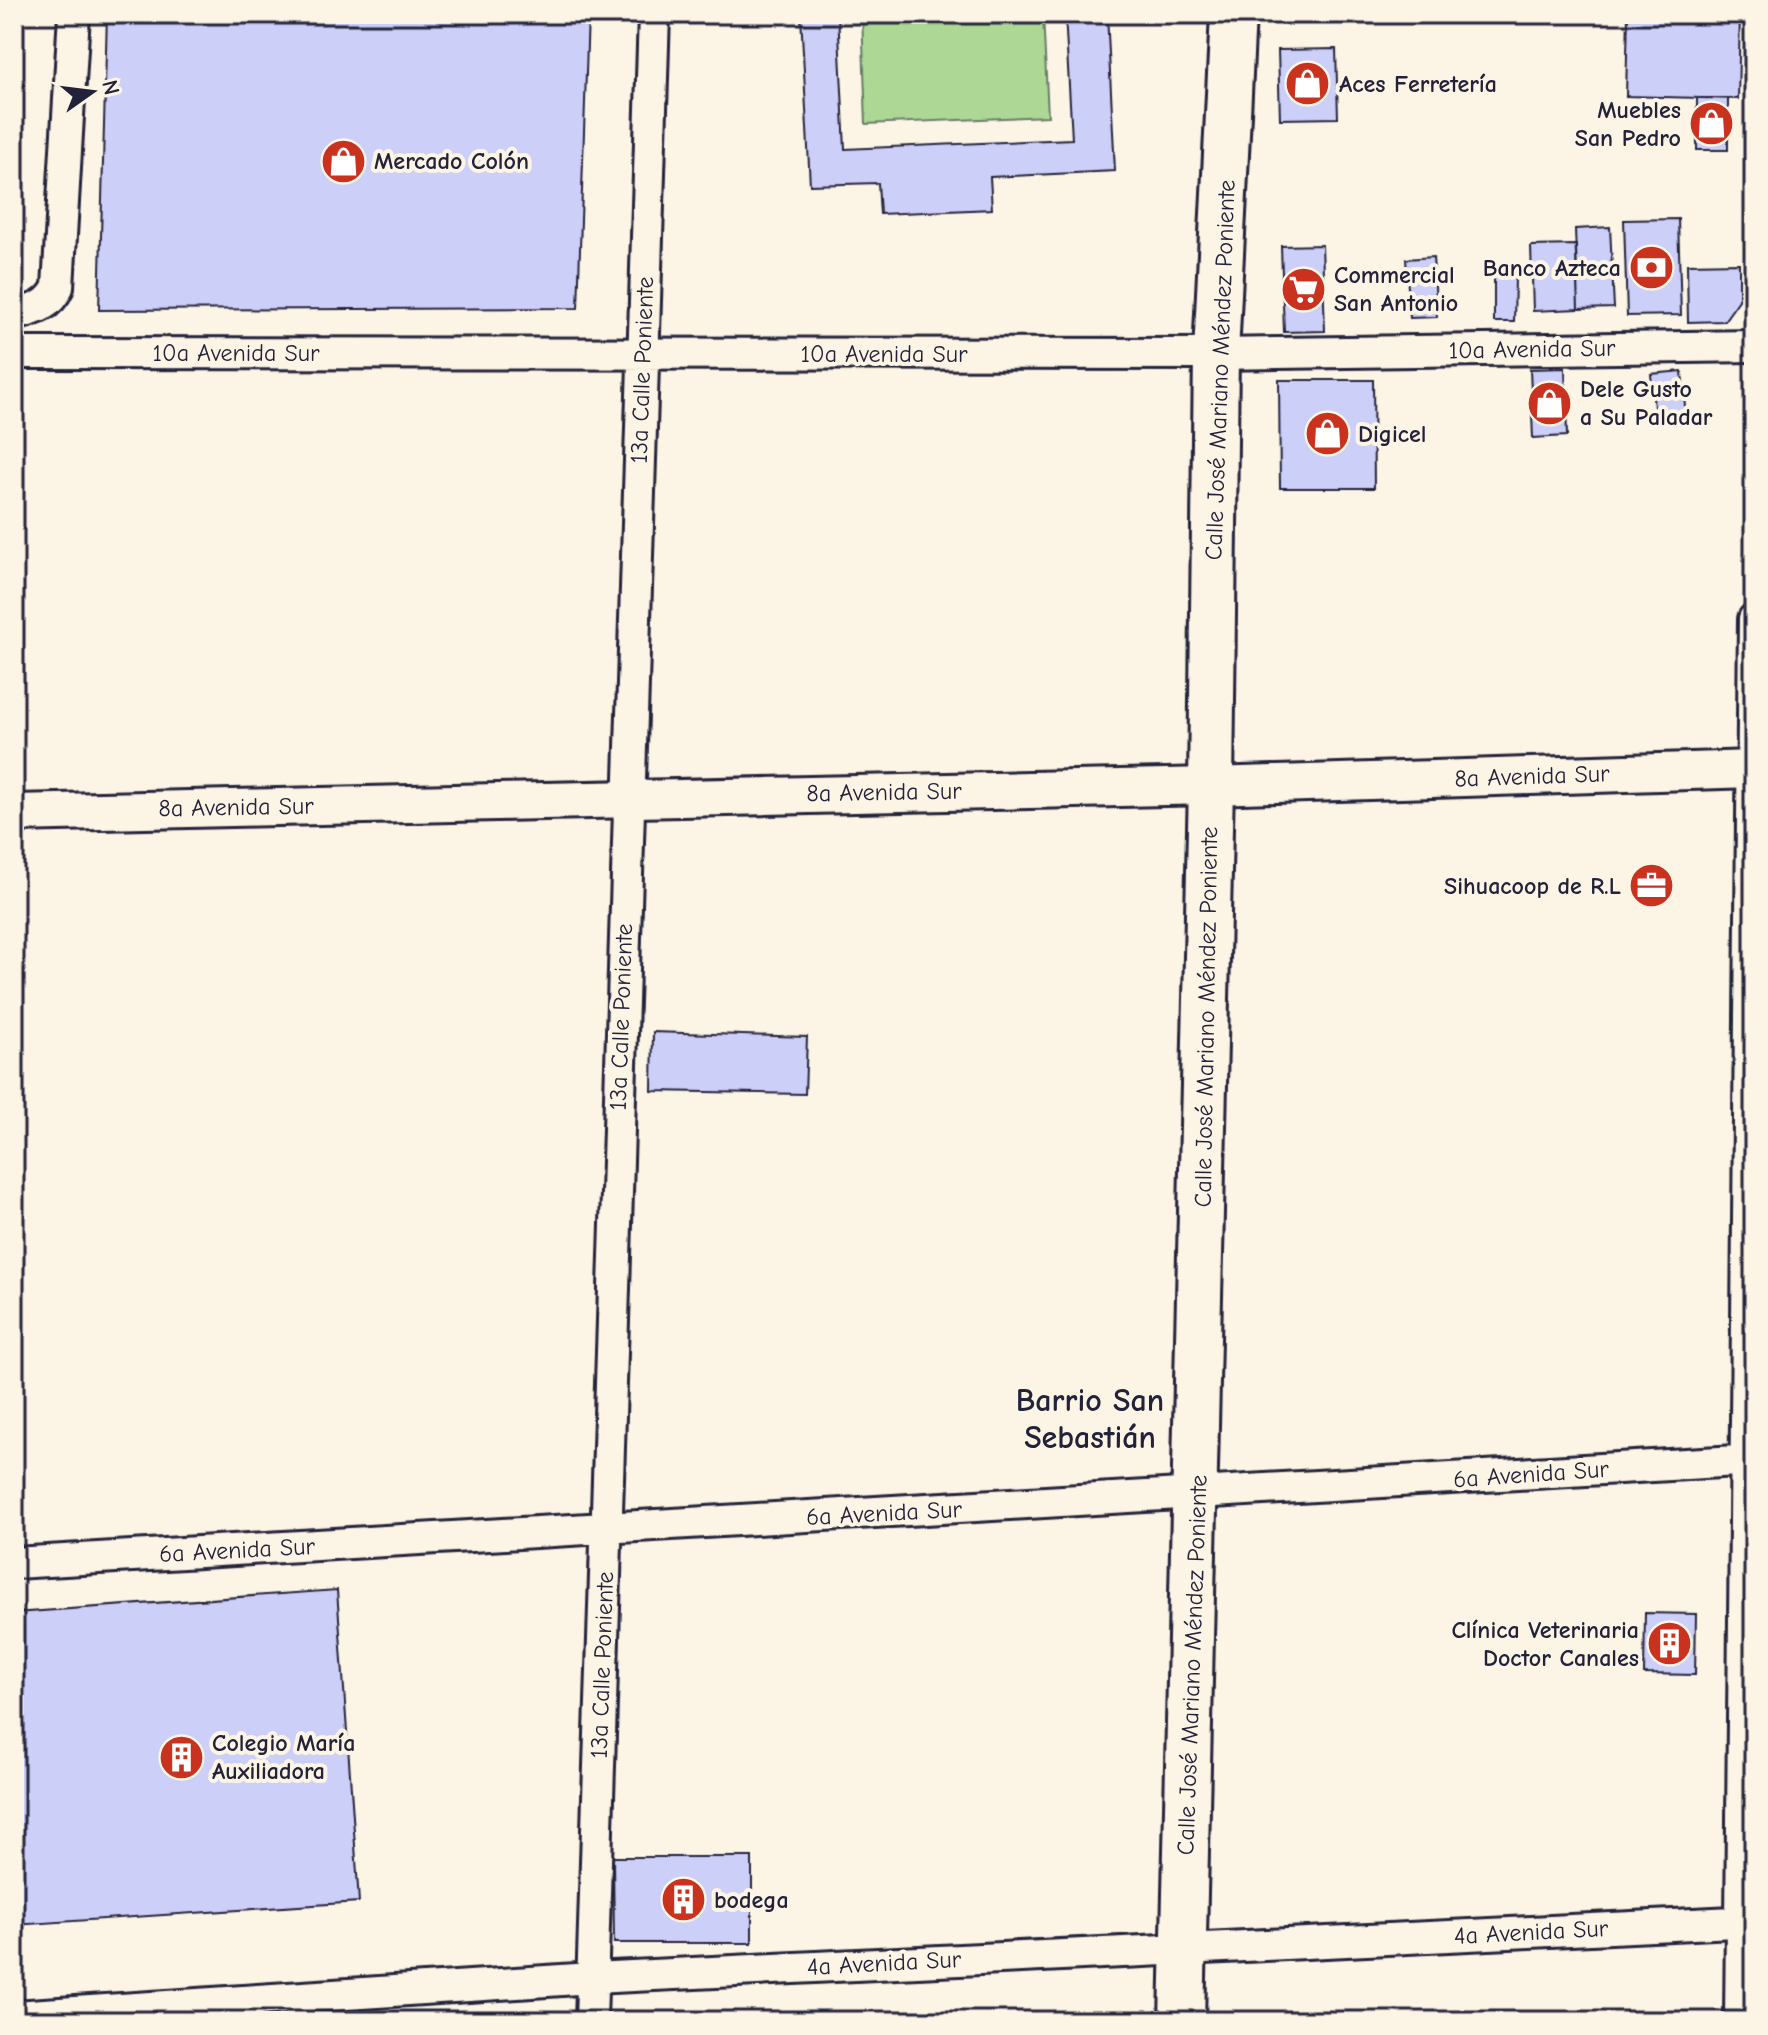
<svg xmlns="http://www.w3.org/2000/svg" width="1768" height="2035" font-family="'Comic Neue',sans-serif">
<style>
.green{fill:#acd795;stroke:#677c68;stroke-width:2}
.building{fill:#ccd0f9;stroke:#22223b;stroke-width:2}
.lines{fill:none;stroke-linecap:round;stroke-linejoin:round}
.minor-casing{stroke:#22223b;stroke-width:36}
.tertiary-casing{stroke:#22223b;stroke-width:42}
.primary-casing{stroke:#22223b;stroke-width:50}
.minor{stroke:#fcf5e5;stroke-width:30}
.tertiary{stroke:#fcf5e5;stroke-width:36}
.primary{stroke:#fcf5e5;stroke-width:44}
.labels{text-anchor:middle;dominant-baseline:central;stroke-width:8;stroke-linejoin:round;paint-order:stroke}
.poi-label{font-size:24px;font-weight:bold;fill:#22223b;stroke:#fcf5e5;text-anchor:start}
.street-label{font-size:24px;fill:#22223b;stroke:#fcf5e5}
.district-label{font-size:32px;font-weight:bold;fill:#22223b;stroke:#fcf5e5}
</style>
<rect width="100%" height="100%" fill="#fcf5e5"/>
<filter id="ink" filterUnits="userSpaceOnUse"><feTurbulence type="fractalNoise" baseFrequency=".0125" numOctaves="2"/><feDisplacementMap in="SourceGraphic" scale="16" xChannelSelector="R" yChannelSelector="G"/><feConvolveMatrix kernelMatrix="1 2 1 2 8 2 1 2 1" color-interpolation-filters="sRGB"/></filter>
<g filter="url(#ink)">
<path class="green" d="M862,14H1043L1048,116L866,124Z"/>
<path class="building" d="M14,14H23L20,109H14Z
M107,14H588L578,308L99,310Z
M761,14H838L845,149L1072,139L1065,14H1107L1115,171L990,177L992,209L880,214L878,183L810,185L801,15L762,17Z
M1628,14H1740L1738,99L1626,96Z
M1336,49L1338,118L1280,119L1278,50Z
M1697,98H1728V150H1697Z
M1678,219L1681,315L1627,316L1624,220Z
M1610,227L1614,308L1578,309L1575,229Z
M1322,245L1325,331L1284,332L1281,246Z
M1576,245L1578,309L1533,311L1531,246Z
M1433,257L1437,317L1410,318L1406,259Z
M1739,263V300L1724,321L1688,322L1687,264Z
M1494,277H1515L1514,322H1494Z
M1565,368L1567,436L1533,438L1530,369Z
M1682,371L1686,418L1655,420L1651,374Z
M1279,380H1373L1374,488H1280Z
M653,1032L807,1037L805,1094L652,1091Z
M337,1590L359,1902L14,1925V1613Z
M1645,1613L1696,1614L1695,1675L1644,1674Z
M613,1857H752V1943H614Z"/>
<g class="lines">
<defs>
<path id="minor" d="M14,315C33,310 49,307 58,287L74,14
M14,353L1216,354L1754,346
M14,1563L1754,1460
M14,2016L592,1978L1754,1921
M591,2021L654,14
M1740,2021L1754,619"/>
<path id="tertiary" d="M14,813L1211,786L1754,769"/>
<path id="primary" d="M1182,2021L1211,786L1216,354L1233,14"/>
</defs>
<use href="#minor" class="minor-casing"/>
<use href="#tertiary" class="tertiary-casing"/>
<use href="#primary" class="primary-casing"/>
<use href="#minor" class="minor"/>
<use href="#tertiary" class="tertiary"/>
<use href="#primary" class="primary"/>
</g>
</g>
<defs>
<symbol id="shop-disc" viewBox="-11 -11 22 22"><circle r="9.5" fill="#c8321e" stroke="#fcf5e5"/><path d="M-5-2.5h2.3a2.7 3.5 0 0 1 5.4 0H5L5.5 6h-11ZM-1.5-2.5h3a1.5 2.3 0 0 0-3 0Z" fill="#fff"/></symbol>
<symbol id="bank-disc" viewBox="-11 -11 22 22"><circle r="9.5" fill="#c8321e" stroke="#fcf5e5"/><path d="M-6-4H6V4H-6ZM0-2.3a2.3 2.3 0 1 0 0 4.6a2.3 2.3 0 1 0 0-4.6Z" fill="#fff"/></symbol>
<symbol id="supermarket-disc" viewBox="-11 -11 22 22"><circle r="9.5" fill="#c8321e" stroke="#fcf5e5"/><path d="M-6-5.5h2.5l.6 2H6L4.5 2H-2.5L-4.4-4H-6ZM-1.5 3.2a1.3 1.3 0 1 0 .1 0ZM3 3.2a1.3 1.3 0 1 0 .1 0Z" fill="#fff"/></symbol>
<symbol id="office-disc" viewBox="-11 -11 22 22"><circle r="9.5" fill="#c8321e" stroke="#fcf5e5"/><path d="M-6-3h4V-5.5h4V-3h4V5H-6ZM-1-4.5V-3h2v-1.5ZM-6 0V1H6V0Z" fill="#fff"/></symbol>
<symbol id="building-disc" viewBox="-11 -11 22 22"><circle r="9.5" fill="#c8321e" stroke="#fcf5e5"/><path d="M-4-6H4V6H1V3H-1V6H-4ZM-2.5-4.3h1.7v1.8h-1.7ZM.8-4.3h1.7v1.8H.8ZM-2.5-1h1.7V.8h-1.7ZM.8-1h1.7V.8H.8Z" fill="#fff"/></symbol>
</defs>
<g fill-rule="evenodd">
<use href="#shop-disc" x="1282" y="58" width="51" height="51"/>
<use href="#shop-disc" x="1686" y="98" width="51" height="51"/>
<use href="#shop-disc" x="318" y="136" width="51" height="51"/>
<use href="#bank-disc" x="1626" y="242" width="51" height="51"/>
<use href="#supermarket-disc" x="1278" y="264" width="51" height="51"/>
<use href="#shop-disc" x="1524" y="378" width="51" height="51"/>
<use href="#shop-disc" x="1302" y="408" width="51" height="51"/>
<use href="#office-disc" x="1626" y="860" width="51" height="51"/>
<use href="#building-disc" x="1644" y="1618" width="51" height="51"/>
<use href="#building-disc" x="156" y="1732" width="51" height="51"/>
<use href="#building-disc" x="658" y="1874" width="51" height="51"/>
</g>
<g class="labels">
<g class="poi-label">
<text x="1339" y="84">Aces Ferretería</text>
<text x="1681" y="110" text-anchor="end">Muebles<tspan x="1681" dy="28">San Pedro</tspan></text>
<text x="374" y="161">Mercado Colón</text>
<text x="1621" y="268" text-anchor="end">Banco Azteca</text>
<text x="1334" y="275">Commercial<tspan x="1334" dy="28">San Antonio</tspan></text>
<text x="1580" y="389">Dele Gusto<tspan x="1580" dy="28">a Su Paladar</tspan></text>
<text x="1358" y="434">Digicel</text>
<text x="1621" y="886" text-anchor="end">Sihuacoop de R.L</text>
<text x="1639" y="1630" text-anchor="end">Clínica Veterinaria<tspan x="1639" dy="28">Doctor Canales</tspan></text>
<text x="212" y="1743">Colegio María<tspan x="212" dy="28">Auxiliadora</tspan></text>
<text x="714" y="1900">bodega</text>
</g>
<g class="street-label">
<text transform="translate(1532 349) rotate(-1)">10a Avenida Sur</text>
<text x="236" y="353">10a Avenida Sur</text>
<text x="884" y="354">10a Avenida Sur</text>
<text transform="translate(642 370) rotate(-88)">13a Calle Poniente</text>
<text transform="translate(1220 370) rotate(-88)">Calle José Mariano Méndez Poniente</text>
<text transform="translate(1532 776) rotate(-2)">8a Avenida Sur</text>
<text transform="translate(884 792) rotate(-1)">8a Avenida Sur</text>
<text transform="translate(236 807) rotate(-1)">8a Avenida Sur</text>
<text transform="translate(621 1017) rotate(-88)">13a Calle Poniente</text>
<text transform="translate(1206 1017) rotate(-89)">Calle José Mariano Méndez Poniente</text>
<text transform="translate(1531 1474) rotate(-4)">6a Avenida Sur</text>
<text transform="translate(884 1513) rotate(-3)">6a Avenida Sur</text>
<text transform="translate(237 1550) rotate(-3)">6a Avenida Sur</text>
<text transform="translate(602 1665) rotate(-88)">13a Calle Poniente</text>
<text transform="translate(1192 1665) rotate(-88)">Calle José Mariano Méndez Poniente</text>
<text transform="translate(1531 1932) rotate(-3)">4a Avenida Sur</text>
<text transform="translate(884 1963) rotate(-3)">4a Avenida Sur</text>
</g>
<g class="district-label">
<text x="1090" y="1400">Barrio San<tspan x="1090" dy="37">Sebastián</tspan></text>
</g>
</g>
<rect width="1768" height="2035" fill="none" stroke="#fcf5e5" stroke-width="48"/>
<rect x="24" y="24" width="1720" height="1987" fill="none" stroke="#22223b" stroke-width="3" filter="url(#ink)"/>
<g transform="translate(92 92) rotate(76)" stroke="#fcf5e5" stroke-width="6" paint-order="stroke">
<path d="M0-6L14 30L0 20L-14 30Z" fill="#22223b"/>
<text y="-12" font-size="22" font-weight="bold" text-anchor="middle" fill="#22223b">N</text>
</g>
</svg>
